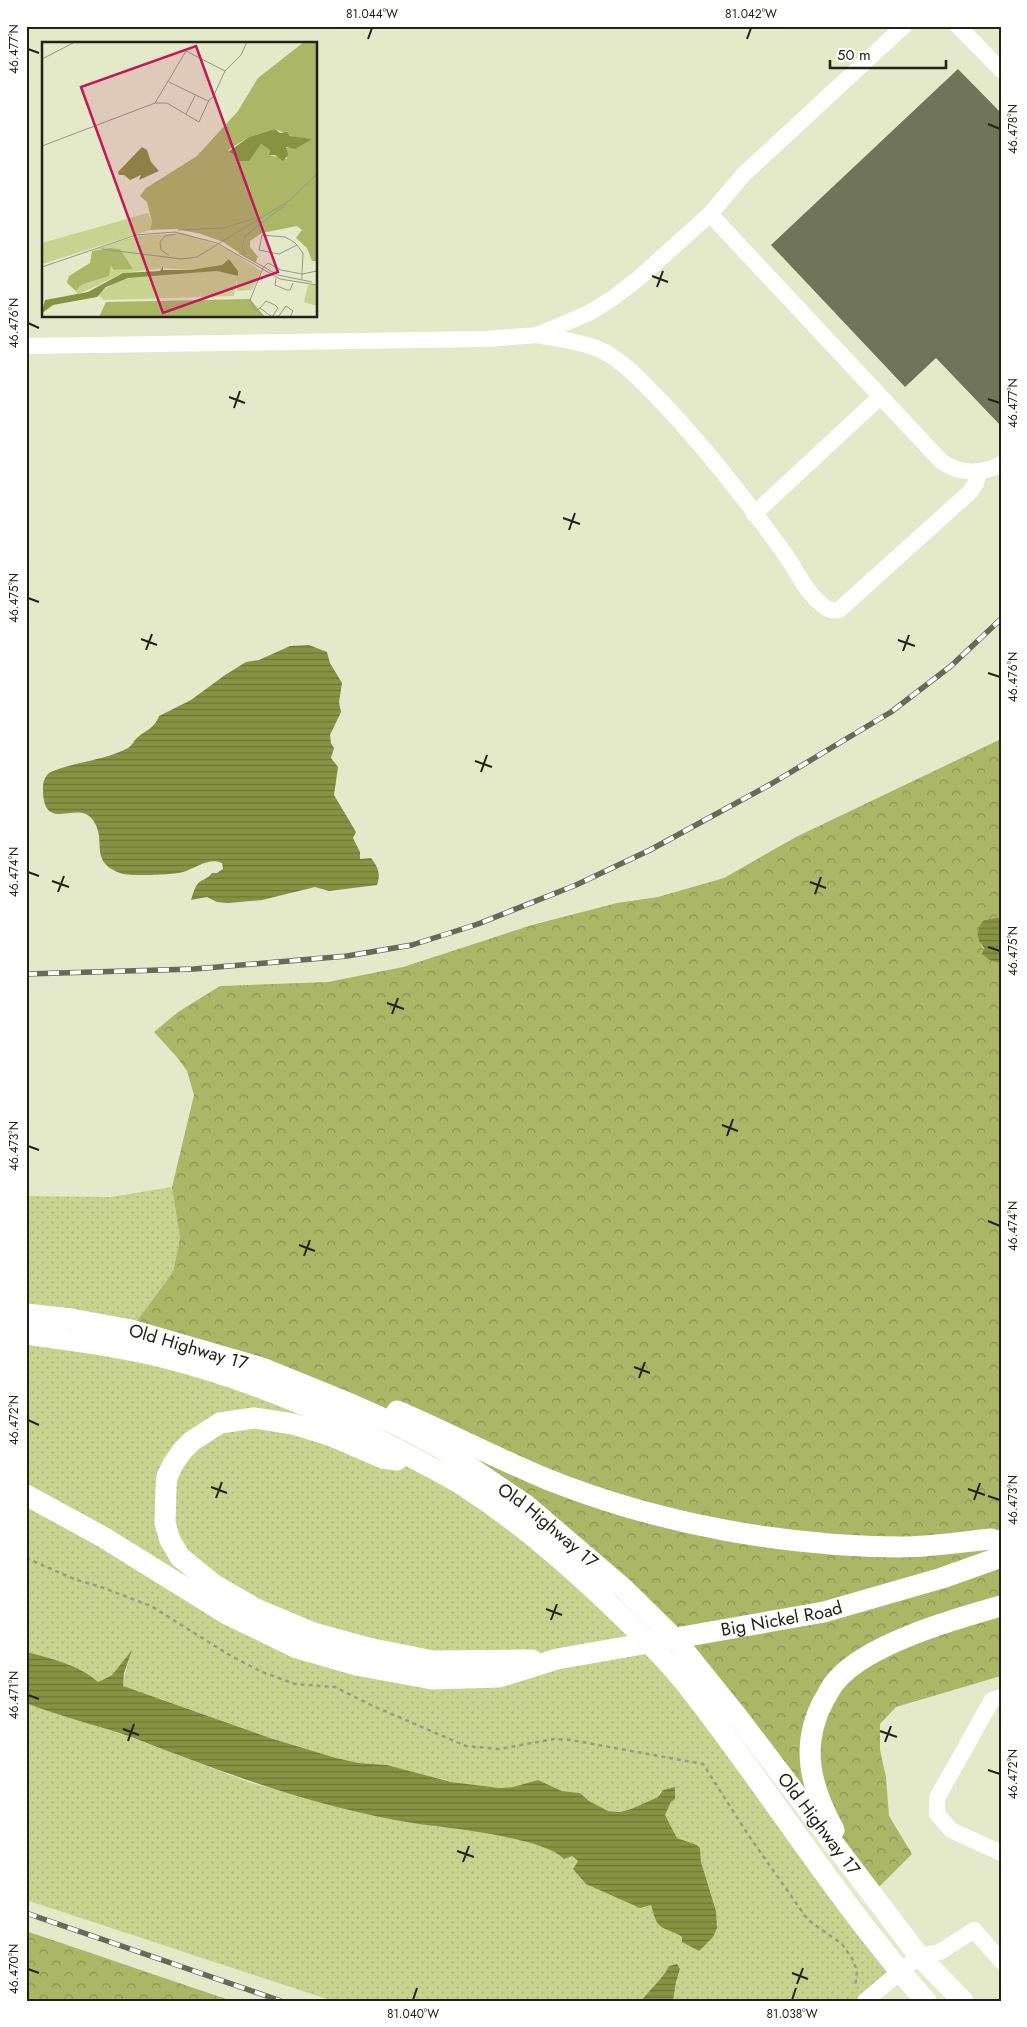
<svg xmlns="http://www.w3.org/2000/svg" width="1027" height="2027" font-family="Jost,sans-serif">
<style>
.grass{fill:url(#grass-dots)}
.forest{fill:url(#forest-crowns)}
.water{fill:url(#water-rules)}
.building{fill:#707559}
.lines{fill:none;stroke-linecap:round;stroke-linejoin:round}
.path{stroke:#999d85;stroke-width:2.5;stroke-dasharray:4 4;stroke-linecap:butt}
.minor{stroke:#fff;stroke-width:16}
.major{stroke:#fff;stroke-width:21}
.rail-casing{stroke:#676a57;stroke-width:5.5}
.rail{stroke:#fff;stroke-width:4;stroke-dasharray:11;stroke-linecap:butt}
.ticks{fill:none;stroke:#212317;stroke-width:2}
.labels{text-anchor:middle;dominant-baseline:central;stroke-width:4;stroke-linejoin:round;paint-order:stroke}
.street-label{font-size:18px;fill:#212317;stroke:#fff}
.inset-road{fill:none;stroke:#969a82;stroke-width:1}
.view{fill:#c2185b;fill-opacity:0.15;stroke:#c2185b;stroke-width:2.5}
.inset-edge{fill:none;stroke:#212317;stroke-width:2.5}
.neatline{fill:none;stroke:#212317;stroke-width:2}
.ticks-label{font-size:12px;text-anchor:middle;fill:#212317}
</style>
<defs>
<pattern id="grass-dots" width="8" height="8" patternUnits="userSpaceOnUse" patternTransform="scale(1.25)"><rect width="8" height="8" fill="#c8d38f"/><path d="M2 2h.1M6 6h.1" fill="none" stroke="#acb57b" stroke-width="1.8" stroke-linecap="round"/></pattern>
<pattern id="forest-crowns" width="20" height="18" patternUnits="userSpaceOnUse" patternTransform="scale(1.25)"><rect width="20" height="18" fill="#abb767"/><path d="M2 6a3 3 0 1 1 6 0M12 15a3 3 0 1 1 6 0" fill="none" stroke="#8b9454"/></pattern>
<pattern id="water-rules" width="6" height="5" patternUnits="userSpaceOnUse" patternTransform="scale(1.25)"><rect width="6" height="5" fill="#879243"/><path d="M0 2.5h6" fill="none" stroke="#6e7737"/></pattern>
</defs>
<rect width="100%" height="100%" fill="#e4e9ca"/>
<path class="grass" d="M172,1187L180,1238L173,1272L131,1329L26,1313V1196L111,1197Z
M26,1336L221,1376L463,1487L630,1625L899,1972L867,2001H673L676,1982L680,1969L669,1967C662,1980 650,1989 641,2001H333L26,1900V1703L107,1728L251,1783L376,1816L514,1838L547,1847L559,1853L564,1859L572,1856L578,1861L573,1869C604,1891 613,1898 651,1905L663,1928L676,1932L682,1937L717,1928L716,1911L701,1862L700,1848L697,1845L677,1838L665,1815L671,1802L675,1799V1787L660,1792L658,1797L631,1809L620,1812L608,1811L589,1801L580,1793L562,1791L538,1780L513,1787L500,1788L451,1782L387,1765L359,1763L336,1758L270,1738L122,1686L131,1651L112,1675L98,1682C81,1665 49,1658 26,1652Z"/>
<path class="forest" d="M1001,739V917L984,920L981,945L991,961L1001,963V1676L896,1707L880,1724V1750L886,1777L889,1816L912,1854L873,1893L738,1715L444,1448L131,1329L173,1272L180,1238L172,1187L194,1095L187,1071L176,1056L154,1032L178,1012L220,986L328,982L403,967L532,925L617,903L658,897L724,878L796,837Z
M26,1931L232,2001H26Z"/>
<path class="water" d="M309,645L327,652L330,663L342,683L339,702L341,712L330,735L331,743L334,748L331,758L338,767L334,795L356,832L353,838L360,852V859L371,858C378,867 381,874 377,885L329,891L315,887L262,900L228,903L217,902L207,897L191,900C193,894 195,884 201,881C206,878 208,878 212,873H217L223,869L222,863C209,857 196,868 183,872C174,875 132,876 123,874C86,862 109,840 92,819C77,799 42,836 43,787C43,781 46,774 51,772C76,761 104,761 128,748C132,746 134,740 138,737C146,730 155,728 159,716L191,700L225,675L246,662L259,660L290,646Z
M1001,917V963L991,961L982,954L984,948C975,937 976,931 984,920Z
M132,1650L124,1673L123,1686L270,1738L336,1758L359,1763L387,1765L451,1782L500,1788L513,1787L538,1780L562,1791L580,1793L589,1801L608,1811L620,1812L631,1809L658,1797L663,1790L675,1787V1799L671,1802L665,1815L677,1838L697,1845L700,1848L701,1862L716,1911L717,1928L713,1937L699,1951L682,1942V1937C675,1931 665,1931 659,1925C655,1921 653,1911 651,1905L640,1908L586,1884L573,1869L578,1861L572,1856L564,1859C546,1838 450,1828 419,1824C321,1809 226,1774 134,1738C98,1725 61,1717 26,1703V1652C50,1658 80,1665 98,1682L112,1675Z
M677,1964L680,1969L676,1982L673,2001H641C650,1989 662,1980 669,1966Z"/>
<path class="building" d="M958,69L1001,113V426L936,358L905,387L771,245Z"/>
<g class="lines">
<path class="path" d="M26,1558L74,1579L101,1587L151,1606L231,1656L262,1672L295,1684L335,1687L373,1706L466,1746L499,1749L554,1739L571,1740L703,1764L749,1836L808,1920L842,1944L853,1960L857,1971L855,1988"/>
<path class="minor" d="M958,26L1001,70
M710,214L941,461C958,474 982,475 1001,464
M537,335C561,340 589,342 610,355C628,366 643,383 658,398C703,445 744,497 782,550C796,569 806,594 825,607C830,611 834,611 839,610L970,492L976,483L979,471
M26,346L486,339L537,335L589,313L613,298L639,278L710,214L744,174L904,26
M754,514L880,397
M1001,1697L992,1700L937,1798V1814L951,1830L1001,1853
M865,2001L919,1956L940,1952L974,1930L1001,1961"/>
<g class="major">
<path id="s1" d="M26,1314L71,1319L131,1330L262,1368L353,1405L400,1426L443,1449L526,1505L623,1588L675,1639L737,1716L919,1956L963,2001"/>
<path d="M26,1334C74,1341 123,1347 170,1359C255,1381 336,1416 413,1458C430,1467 448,1476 464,1486C515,1519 562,1559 605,1600C634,1628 665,1657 690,1689C770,1791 839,1904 926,2001"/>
<path d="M397,1411C448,1433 498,1459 549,1480C660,1524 782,1546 901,1547C931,1547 962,1542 991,1539L1001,1542"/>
<path d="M397,1460L383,1458L332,1436L293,1424L254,1418L220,1423L192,1441L183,1450L173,1464L167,1477L166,1488L165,1523L170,1540L180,1557L213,1584L256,1609L313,1633L368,1648L433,1661L532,1660"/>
<path id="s2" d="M26,1495L103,1537L227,1614L297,1648L356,1665L432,1679L499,1677L557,1659L824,1612L942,1578L1001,1557"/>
<path d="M834,1830C811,1788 799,1746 824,1700C828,1694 831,1686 836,1681C866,1644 955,1619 1001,1606"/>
</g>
<defs>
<path id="rail" d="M26,974L194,969L347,956L412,945L478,924L576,885L650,850L771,784L891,712L951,666L1001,619
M26,1913L281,2001"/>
</defs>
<use href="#rail" class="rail-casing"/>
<use href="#rail" class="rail"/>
</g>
<path class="ticks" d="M368,39L372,28M747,39L751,28M28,49L39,53M988,124L1000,129M652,276L668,282M657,287L663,271M28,323L39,328M229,397L245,403M988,399L1000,403M234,408L240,391M563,518L580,524M569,530L575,513M28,598L39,602M141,639L157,645M898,640L915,646M146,650L152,634M903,651L909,635M988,673L1000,677M475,761L492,767M481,772L487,755M28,872L39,876M52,881L69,887M810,882L826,888M58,892L64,876M815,894L821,877M988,947L1000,951M387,1003L404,1009M392,1014L398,998M722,1125L738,1131M727,1136L733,1119M28,1146L39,1150M988,1221L1000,1226M299,1245L315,1251M304,1256L310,1240M634,1367L650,1373M639,1378L645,1362M28,1420L39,1425M211,1487L227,1493M968,1489L985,1495M988,1496L1000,1500M216,1498L222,1482M974,1500L980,1483M546,1609L562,1615M551,1620L557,1604M28,1695L39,1699M123,1729L139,1735M880,1731L897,1737M128,1741L134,1724M885,1742L891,1726M988,1770L1000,1774M457,1851L474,1857M463,1862L469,1846M28,1969L39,1973M792,1973L808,1979M797,1984L803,1968M413,2000L417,1988M792,2000L796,1988"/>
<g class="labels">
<g class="street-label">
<text stroke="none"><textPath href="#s1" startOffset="166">Old Highway 17</textPath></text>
<text stroke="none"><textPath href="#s1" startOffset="571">Old Highway 17</textPath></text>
<text stroke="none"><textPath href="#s2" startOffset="806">Big Nickel Road</textPath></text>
<text stroke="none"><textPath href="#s1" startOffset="976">Old Highway 17</textPath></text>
</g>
</g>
<g transform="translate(42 42)">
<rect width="275" height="275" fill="#e4e9ca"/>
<path d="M106,171L110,180L108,188L0,222V201ZM141,191L184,206L219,229L210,248L195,249V237L192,254L62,258L56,253L71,241L88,236L175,229L196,234V229L187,217L180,223L148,228L121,226L81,231L35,253L34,249L39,243L67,234L69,224L74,228L91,226L61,207L51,208L94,194Z" fill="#c8d38f"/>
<path d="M262,0H275V219H270L265,206L254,196L260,188L255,184L220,191L208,199V205L216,215L213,221L181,200L159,192L135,187L108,188L110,180L105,160L98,154L104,146L155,114L196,69L216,36ZM233,87L252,95L269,97L249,106H243L245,117L227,113L228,108L219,102L207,118H195L196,115L187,111L186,108L207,95ZM68,206L78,207L91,227L72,228L69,224L67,234L39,243L34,249L25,241L27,234L48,221L50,209ZM208,257L223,275H57L64,260Z" fill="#abb767" fill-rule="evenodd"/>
<path d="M266,243H275V264L262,260Z" fill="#c8d38f"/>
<path d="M233,87L238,91L245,90L248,94L270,97L253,107L244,105L246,113L241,119L233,113H227L228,108L219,102L207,119H195L196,115L186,110L207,95ZM100,105L105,108L109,120L117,129L97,138L99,133L88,138L82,133H77L76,130ZM187,217L196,229V234L175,229L86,236L64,245L55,255L11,263L0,271L3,258L46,250L81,231L118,229L121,224V228H148L180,223Z" fill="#879243"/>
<path class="inset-road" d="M0,17L33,0M183,29L199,13L205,0M113,61H125L157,80L167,58M144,72L153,54M0,104L113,61L144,9L183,29L171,55L166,59L127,40M136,188L182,186L214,176M255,203L237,212L217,208L220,193L243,195L252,200L255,203L261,211L260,232L275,229M60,207L139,217L155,215L248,158L275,132M197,211L236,233L270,240M127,213L119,208L118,200L123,194L134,192M204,213L200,205L203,194L244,162M0,225L94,193L133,190L175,201L238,237L275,243M234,236L233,243L245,248H248L251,241M218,266L224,259L233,263L236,266L230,275M215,268L218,266L230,275M223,275L212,266L208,258L221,226L226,221L239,228L260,232V238M236,275L244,264L251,269L248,275"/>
<path class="view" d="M154,4L236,230L121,271L39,45Z"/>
<rect width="275" height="275" class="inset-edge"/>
</g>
<rect width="1027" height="2027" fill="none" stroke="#ffffff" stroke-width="55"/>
<path d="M830 60v8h116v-8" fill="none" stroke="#212317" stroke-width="2.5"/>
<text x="837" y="60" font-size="15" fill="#212317" stroke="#ffffff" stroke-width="4" paint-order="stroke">50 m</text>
<rect x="28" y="28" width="972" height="1972" class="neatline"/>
<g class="ticks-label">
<text x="372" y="18">81.044°W</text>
<text x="751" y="18">81.042°W</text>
<text transform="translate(14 49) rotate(-90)" y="4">46.477°N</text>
<text transform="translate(1013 129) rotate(-90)" y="4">46.478°N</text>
<text transform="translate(14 323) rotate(-90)" y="4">46.476°N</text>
<text transform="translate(1013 403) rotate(-90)" y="4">46.477°N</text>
<text transform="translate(14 598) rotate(-90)" y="4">46.475°N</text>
<text transform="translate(1013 677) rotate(-90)" y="4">46.476°N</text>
<text transform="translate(14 872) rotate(-90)" y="4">46.474°N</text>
<text transform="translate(1013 951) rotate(-90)" y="4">46.475°N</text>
<text transform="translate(14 1146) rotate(-90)" y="4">46.473°N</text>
<text transform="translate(1013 1226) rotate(-90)" y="4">46.474°N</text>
<text transform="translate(14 1420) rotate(-90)" y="4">46.472°N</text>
<text transform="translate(1013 1500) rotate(-90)" y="4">46.473°N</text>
<text transform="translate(14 1695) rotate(-90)" y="4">46.471°N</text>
<text transform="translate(1013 1774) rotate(-90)" y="4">46.472°N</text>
<text transform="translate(14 1969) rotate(-90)" y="4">46.470°N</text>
<text x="413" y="2018">81.040°W</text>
<text x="792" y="2018">81.038°W</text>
</g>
</svg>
